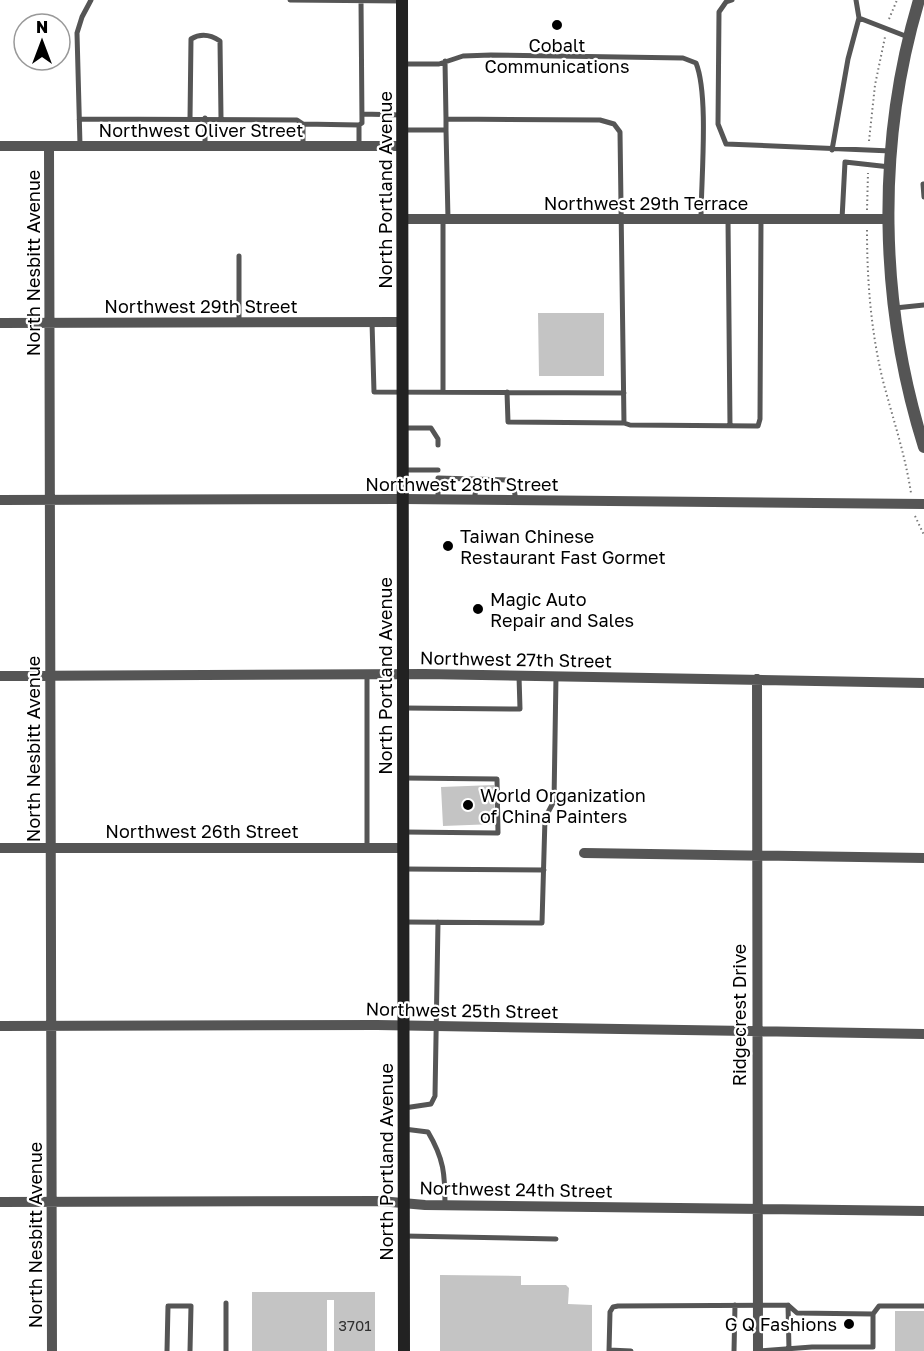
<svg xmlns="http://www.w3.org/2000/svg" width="924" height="1351" font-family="'Golos Text',sans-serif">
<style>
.building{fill:#c4c4c4}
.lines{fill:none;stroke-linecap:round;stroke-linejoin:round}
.path{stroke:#777;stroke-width:2;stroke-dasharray:1.5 3;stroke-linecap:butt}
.service{stroke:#555;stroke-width:5}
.minor{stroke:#555;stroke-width:10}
.tertiary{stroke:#555;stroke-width:12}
.secondary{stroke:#222;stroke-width:12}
.poi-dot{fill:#000;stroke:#fff;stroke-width:2}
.labels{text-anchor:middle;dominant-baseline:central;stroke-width:4.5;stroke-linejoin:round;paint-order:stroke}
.number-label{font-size:15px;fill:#313131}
.poi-label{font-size:18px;fill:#000;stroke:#fff;text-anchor:start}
.street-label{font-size:18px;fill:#000;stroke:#fff}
</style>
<rect width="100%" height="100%" fill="#fff"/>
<path class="building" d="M538,313H604V376H539Z
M494,785L495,824L443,826L441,787Z
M440,1275L521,1276V1285H566L569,1288L568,1304L592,1305V1351H440Z
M252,1292H375V1351H334V1300H327V1351H252Z
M895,1311H924V1351H895Z"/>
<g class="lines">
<path class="path" d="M889,19L897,0
M869,141L875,85L885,37
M867,210L868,173
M867,230C867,281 871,332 883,381C893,419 905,454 911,493
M915,516L924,535"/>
<path class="service" d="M290,0L401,1
M732,0L726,2L719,12L718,124L726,144L891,151
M856,0L859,18L908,37
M445,61L446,119
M403,64H439L463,56L491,55L683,58L696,63C709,95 701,181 701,219
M362,114L402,115
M205,118V146
M79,119L297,120L303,124L359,125L362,123L361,0
M190,119L191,39C201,33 211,35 220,41L221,118
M359,125V145
M403,130H446L448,219
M446,130V119L600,120L614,124L620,132L624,423L630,425L758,426L760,419L761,219
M80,145L77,33L82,17L91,0
M303,146V124
M832,150L848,59L859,18
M923,184L924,197
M728,219L730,426
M842,219L845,162L890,167
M239,256V322
M895,308L924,305
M372,322L374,392L624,393
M443,391V219
M507,392L508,422L624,423
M403,428H431L438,439V445
M404,470H438
M438,500V478L508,480L513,483L516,501
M474,500L478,479
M367,675V848
M404,708L520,709L519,676
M404,778L497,779L498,833L404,832
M404,869L544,870
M404,922L542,923L545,818L554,801L556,676
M404,1108L431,1104L435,1096L438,922
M404,1129L428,1132C444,1159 445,1174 445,1205
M404,1236L556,1239
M226,1303V1351
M788,1305L789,1350
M873,1314L879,1306H924
M609,1350L631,1351
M167,1351L168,1306H191L190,1351
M609,1351L610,1312L613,1307L618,1306L788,1305L797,1313L873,1314V1347H812L758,1351
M734,1351L735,1305"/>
<path class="minor" d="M0,146H403
M49,146L52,1351
M403,219H889
M0,323L403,322
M0,500L403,499L924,504
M0,676L425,674L924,683
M757,679L758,1351
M0,848H404
M584,853L924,858
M0,1026L377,1025L924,1034
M0,1202L380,1201L425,1205L924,1211"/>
<path class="tertiary" d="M919,0C876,144 879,304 924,447"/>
<path class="secondary" d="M402,0L404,1351"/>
</g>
<g class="poi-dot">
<circle cx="557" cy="25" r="6"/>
<circle cx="448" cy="546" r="6"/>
<circle cx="478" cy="609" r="6"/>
<circle cx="468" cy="805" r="6"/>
<circle cx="849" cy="1324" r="6"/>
</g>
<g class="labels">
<g class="number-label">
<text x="355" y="1325">3701</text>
</g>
<g class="poi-label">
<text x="557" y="45" text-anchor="middle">Cobalt<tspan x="557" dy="21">Communications</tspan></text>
<text x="460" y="536">Taiwan Chinese<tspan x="460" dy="21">Restaurant Fast Gormet</tspan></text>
<text x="490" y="599">Magic Auto<tspan x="490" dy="21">Repair and Sales</tspan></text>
<text x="480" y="795">World Organization<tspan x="480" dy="21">of China Painters</tspan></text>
<text x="837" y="1324" text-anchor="end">G Q Fashions</text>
</g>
<g class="street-label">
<text x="201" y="130">Northwest Oliver Street</text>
<text transform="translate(385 190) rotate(-90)">North Portland Avenue</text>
<text x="646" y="203">Northwest 29th Terrace</text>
<text transform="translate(33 263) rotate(-90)">North Nesbitt Avenue</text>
<text x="201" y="306">Northwest 29th Street</text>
<text x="462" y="484">Northwest 28th Street</text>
<text transform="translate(516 659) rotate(1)">Northwest 27th Street</text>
<text transform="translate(385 676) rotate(-90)">North Portland Avenue</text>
<text transform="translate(33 749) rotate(-90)">North Nesbitt Avenue</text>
<text x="202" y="831">Northwest 26th Street</text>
<text transform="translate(462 1010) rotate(1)">Northwest 25th Street</text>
<text transform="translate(739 1015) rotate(-90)">Ridgecrest Drive</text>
<text transform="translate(386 1162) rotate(-90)">North Portland Avenue</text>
<text transform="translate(516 1189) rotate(1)">Northwest 24th Street</text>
<text transform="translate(35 1235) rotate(-90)">North Nesbitt Avenue</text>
</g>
</g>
<g transform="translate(42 42)"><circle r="28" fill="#ffffff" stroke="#999999" stroke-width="1.5"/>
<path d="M0-4.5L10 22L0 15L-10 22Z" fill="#000000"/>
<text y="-9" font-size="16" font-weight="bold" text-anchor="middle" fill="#000000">N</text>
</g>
</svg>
